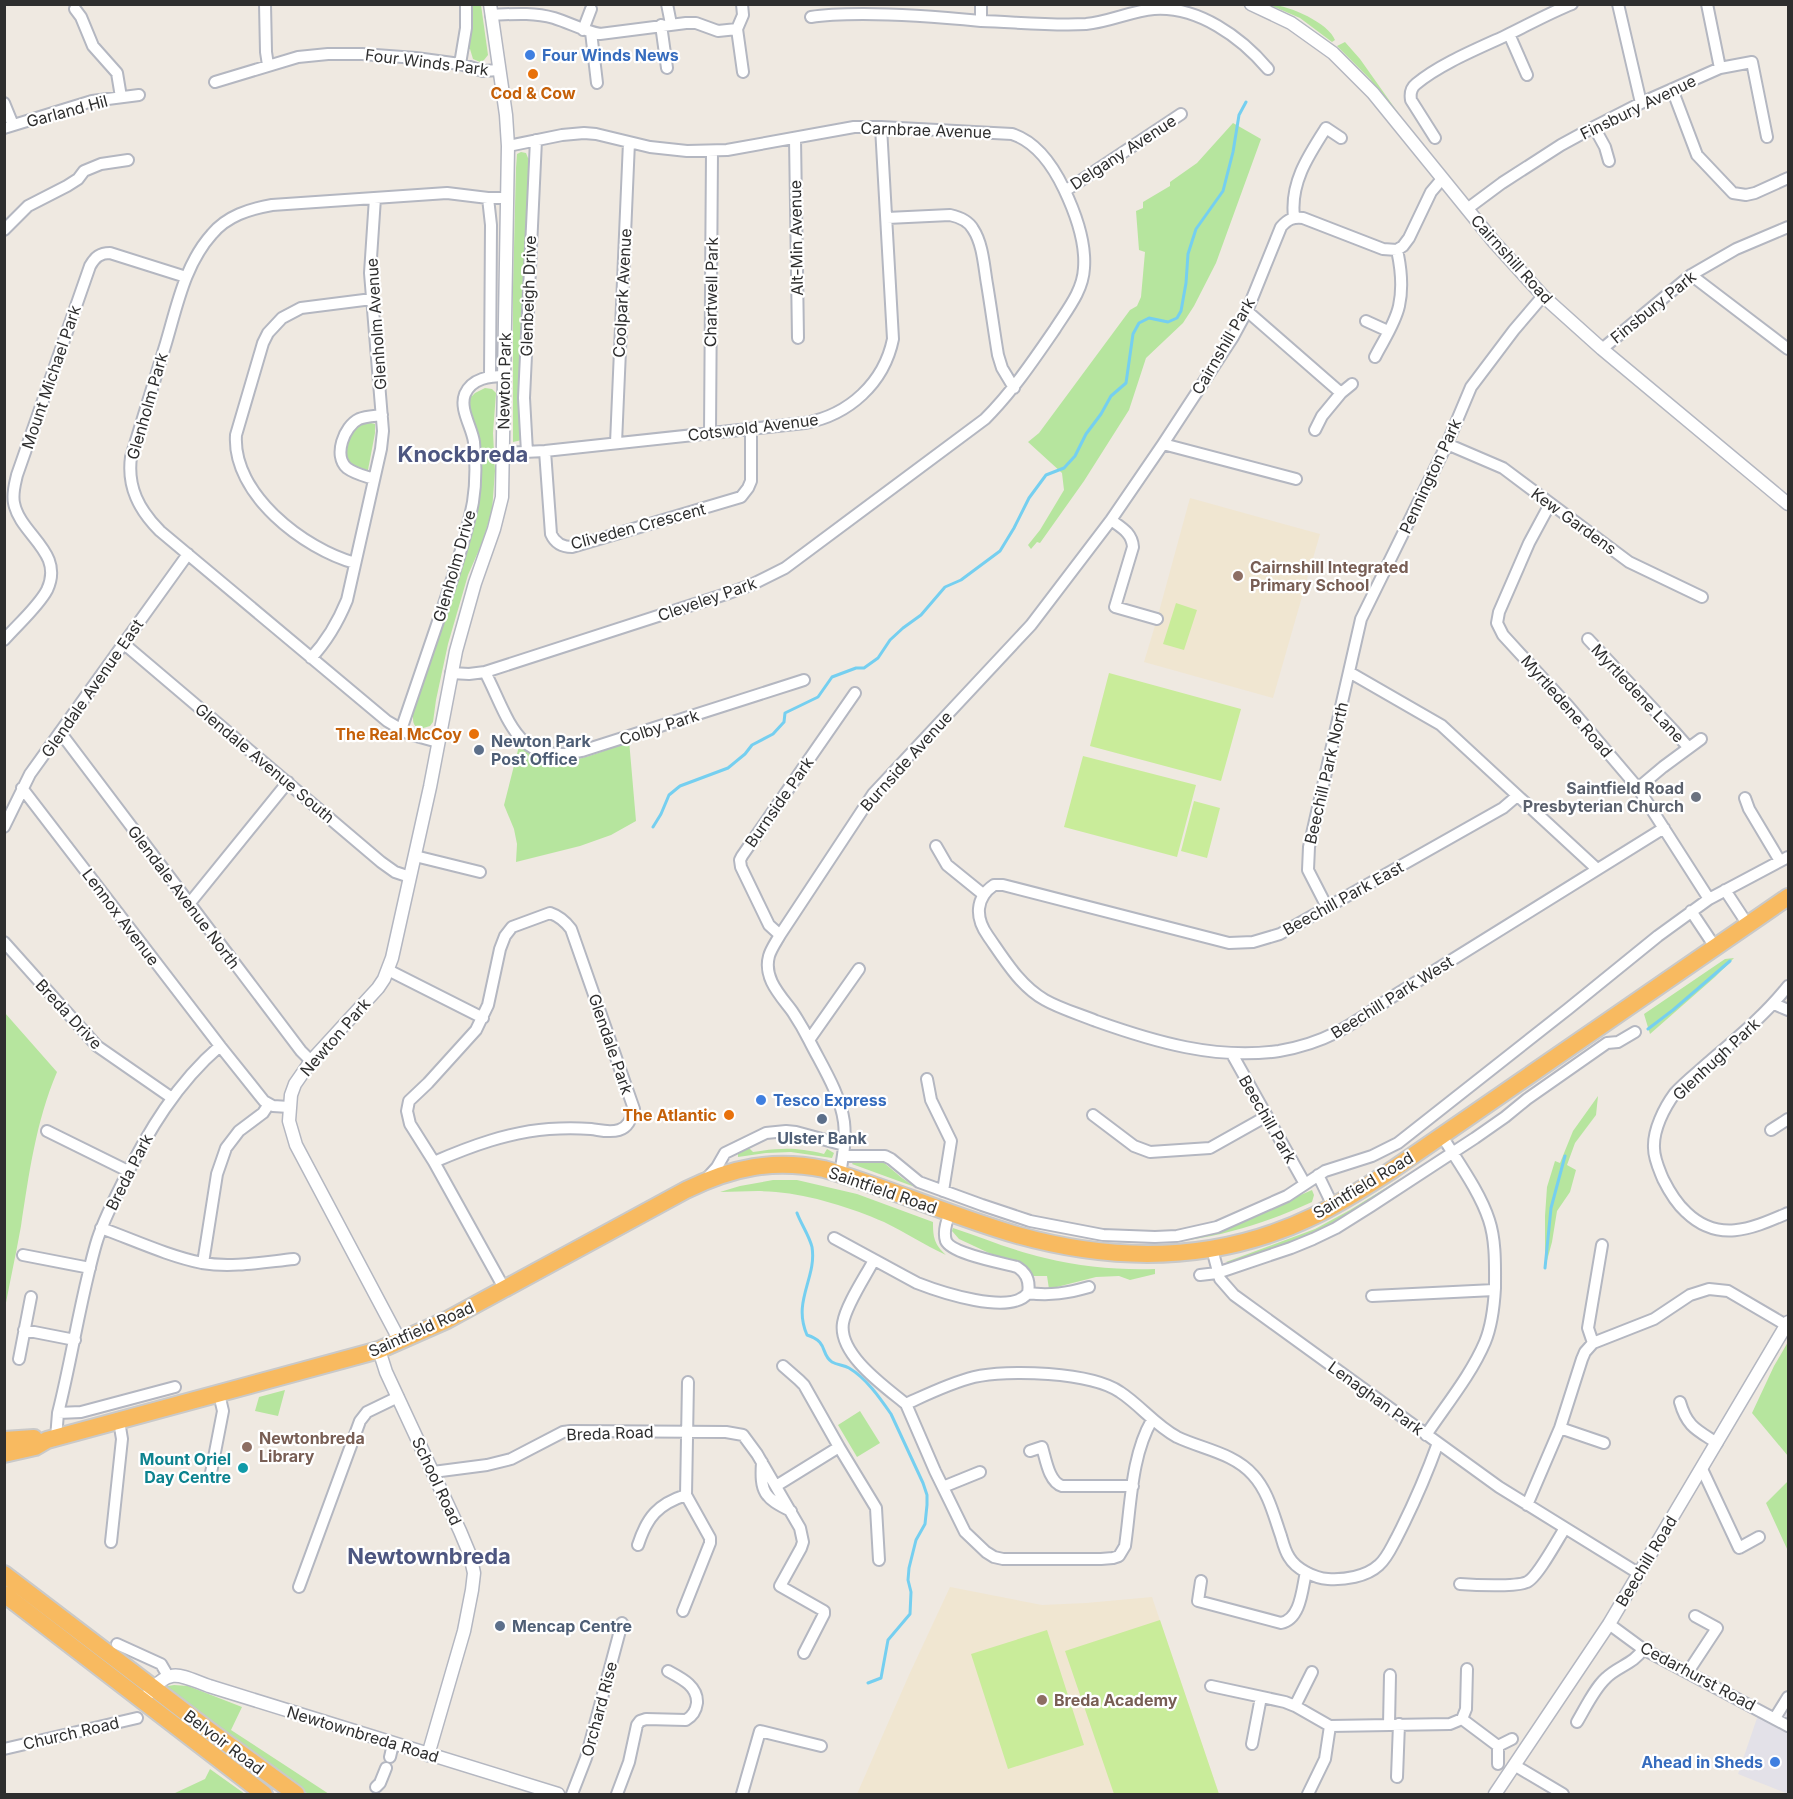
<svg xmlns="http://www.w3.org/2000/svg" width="1793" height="1799" font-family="Inter,sans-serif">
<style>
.industrial{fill:#e3e1e8}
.education{fill:#f0e6d1}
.green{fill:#b6e59e}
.pitch{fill:#c9ec9a}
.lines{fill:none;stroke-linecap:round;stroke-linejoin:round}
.stream{stroke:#75cff0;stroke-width:3}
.minor-casing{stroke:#b4b7c1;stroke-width:14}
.tertiary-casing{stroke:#b4b7c1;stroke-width:15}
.trunk-casing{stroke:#c9c9c9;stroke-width:20}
.minor{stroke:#fff;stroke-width:10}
.tertiary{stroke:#fff;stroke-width:12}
.trunk{stroke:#f8ba60;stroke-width:16}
.shop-dot{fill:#3f7fe0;stroke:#fff;stroke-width:2}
.food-dot{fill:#e8710a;stroke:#fff;stroke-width:2}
.education-dot{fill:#8d6e63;stroke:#fff;stroke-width:2}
.service-dot{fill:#5c6f8a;stroke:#fff;stroke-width:2}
.worship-dot{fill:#6b7280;stroke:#fff;stroke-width:2}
.culture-dot{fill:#0f9aa8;stroke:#fff;stroke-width:2}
.labels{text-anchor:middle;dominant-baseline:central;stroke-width:4.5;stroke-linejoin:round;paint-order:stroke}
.shop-label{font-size:16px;font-weight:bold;fill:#366cbe;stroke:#fff;text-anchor:start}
.street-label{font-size:16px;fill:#2e2e2e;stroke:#fff}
.food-label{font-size:16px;font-weight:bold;fill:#c56008;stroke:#fff;text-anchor:end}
.education-label{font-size:16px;font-weight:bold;fill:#785e54;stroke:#fff;text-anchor:start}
.service-label{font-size:16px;font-weight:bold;fill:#4e5e75;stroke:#fff;text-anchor:start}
.worship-label{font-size:16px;font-weight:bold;fill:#5b616d;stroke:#fff;text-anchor:end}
.culture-label{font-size:16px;font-weight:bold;fill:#0d838f;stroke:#fff;text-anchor:end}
.district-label{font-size:22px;font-weight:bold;fill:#4d5680;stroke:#fff}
</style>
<rect width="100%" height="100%" fill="#efe9e1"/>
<path class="industrial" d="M1788,1706V1794L1738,1774L1758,1715L1776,1726Z"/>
<path class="education" d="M1190,498L1320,534L1273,698L1144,662L1157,619Z
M950,1587L1042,1605L1086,1603L1152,1597L1219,1794H857L909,1675Z"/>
<path class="green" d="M471,5H481L488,55L484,60L480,62L473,59L470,49H468Z
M1270,5C1287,4 1329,23 1335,40L1332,42L1300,18Z
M1345,42L1360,59L1411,131L1370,79L1337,46Z
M1233,123L1261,139L1216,263L1194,306L1183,323L1146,358L1129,410L1084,481L1040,543L1037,542L1031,549L1028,545L1040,530L1064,490L1062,473L1028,442L1039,433L1130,310L1137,306L1141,297L1145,252L1139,250L1136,211L1143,208V202L1170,186V182L1197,163Z
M521,152L526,153L528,158L530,159L522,440L513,442V288L516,168L517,154Z
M485,388L492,389L496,393L493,433L495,471L492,511L482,543L468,575L448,644L436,700L433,722L430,726L420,729C414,726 413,724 413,717L410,716L472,530L470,412L468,400L470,396H472L475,393Z
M367,422L375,424V433L368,470C358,470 353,467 346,461L344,448L358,424Z
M629,740L636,821L611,835L580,846L516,862L517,844L514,829L504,805L519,746C532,753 545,760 560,761C576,763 613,748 629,740Z
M1734,958L1715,977L1650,1034L1644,1014L1725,959Z
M5,1013L57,1072C36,1121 29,1174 21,1226C16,1254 10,1281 5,1308Z
M1598,1096L1596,1115L1575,1143L1567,1165L1576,1170L1570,1192L1557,1211L1552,1242L1545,1268V1216L1547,1187L1555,1161L1560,1163L1573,1131Z
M749,1148L753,1152C782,1148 795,1147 824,1154L827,1149L834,1153L832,1158L791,1152L766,1153L738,1157V1154Z
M1431,1160L1367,1204L1313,1235L1231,1263L1226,1262L1315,1229L1350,1210Z
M854,1161L883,1162L902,1178L915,1187L852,1164Z
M773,1180H797L857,1194L933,1222C933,1237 934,1244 946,1255C924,1245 905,1232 884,1222C852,1208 811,1195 776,1192C758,1190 739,1192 720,1192L740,1186Z
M1312,1190L1314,1195L1312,1202C1270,1221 1235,1233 1189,1240L1188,1239L1219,1231Z
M953,1228C983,1238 1014,1251 1045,1258C1081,1267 1117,1270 1155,1269V1274L1130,1280L1119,1276L1096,1277L1049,1289L1047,1276H1033L1022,1264L989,1253L959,1239L952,1231Z
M1788,1342V1456L1752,1413L1774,1366Z
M285,1390L278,1416L255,1411L259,1397Z
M860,1411L880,1443L857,1457L838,1425Z
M1788,1481V1551L1766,1503Z
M174,1685L188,1686L242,1707L231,1730L329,1794H308L166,1688L168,1686Z
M210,1769L245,1794H173L205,1779Z"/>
<path class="pitch" d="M1176,603L1197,610L1184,650L1163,644Z
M1109,673L1241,709L1221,781L1090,746Z
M1083,756L1196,785L1177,857L1064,827Z
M1194,801L1220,808L1207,858L1181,851Z
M1160,1620L1219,1794H1114L1065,1651Z
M1047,1630L1084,1745L1008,1769L971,1654Z"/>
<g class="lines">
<path class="stream" d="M653,827L661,814L669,795L680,786L728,768L745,754L752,745L773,734L784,722L785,713L818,697L832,677L856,668H864L878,658L890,640L903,628L921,615L945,587L961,580L1000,551L1014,528L1029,498L1046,475L1064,468L1075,456L1086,434L1101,414L1111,396L1126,383L1133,334L1139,323L1149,318L1168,322L1177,318L1181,311L1186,283L1188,254L1196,229L1223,191L1233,152L1239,115L1246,102
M1648,1029L1673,1010L1730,961
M797,1213C801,1224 809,1235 812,1247C817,1278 792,1301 807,1335C829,1342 820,1354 832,1362C837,1365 844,1365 849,1368C866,1378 880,1398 891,1414L923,1483L927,1495V1505L925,1524L916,1540L909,1568L908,1580L911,1592L910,1614L888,1640L881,1678L868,1683
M1545,1268L1551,1208L1565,1156"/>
<defs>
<path id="minor" d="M265,4L266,52L268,65
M667,4L671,24
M981,4V21C1015,22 1052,26 1086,24C1109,22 1131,11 1154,9C1198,6 1241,37 1268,69
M1618,4L1641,103
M1707,4L1720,68
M75,9L81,17L93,46L117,73L121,97
M491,15C513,14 533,12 554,18C570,23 584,31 600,34L686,23H696L718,31L737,29L743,15L742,4
M811,17C828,14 845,14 863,14C902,14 941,17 981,21
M661,25L667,68
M737,29L743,72
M583,30L591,9
M591,32L597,83
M1509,34L1527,75
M460,64L466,28V4
M215,82L298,57L328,54H362L416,58L460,64L483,71L499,70
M1672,89L1697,155L1733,193L1746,195L1755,193L1788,178
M4,103L13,125
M1594,127L1605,147L1609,161
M4,128L92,101L139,95
M795,138L798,338
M1435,138L1411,100C1410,94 1411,88 1416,84C1440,64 1477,49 1505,36C1528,25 1549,13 1572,4
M1065,191L1181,114
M488,198L491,225L490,377
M1467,209L1502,183L1561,145L1594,127L1641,103L1720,68L1752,62L1767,137
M1294,217C1290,183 1308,156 1326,128L1341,138
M887,218L950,215C959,217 968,220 973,229C983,244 984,267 987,284C991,308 994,331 998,355L1002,368L1014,388
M4,230L28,206L67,186L78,179L84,171L101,164L128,160
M1691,275L1788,349
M1247,311L1341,393L1322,416L1315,430
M1366,321L1388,331
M1602,349L1691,275L1736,249L1788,227
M1375,357C1383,341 1395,324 1399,306C1403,288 1401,268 1397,250
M1341,393L1352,384
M710,433L712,151
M616,443L629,142
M1163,444L1296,479
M1447,444L1503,468L1629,562L1702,597
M545,451L551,534C555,543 562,547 572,547L741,497L748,488L751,481V429
M527,452L524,398L536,140
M503,453L545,451L805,423C849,415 884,383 893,339L881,127
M374,479C365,476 355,474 347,468C333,456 344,426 359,419C366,416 375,416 382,415
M1550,504L1529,543L1499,612L1497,623L1503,635L1569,707L1638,788L1709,899
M1111,520C1122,528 1132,533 1133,547L1115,607L1157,619
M355,563C304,549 232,494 236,435L263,343L268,333L282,318L301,308L372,299
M1588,639L1673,730L1688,747
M4,640C17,625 38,607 47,590C65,552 20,535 14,503C12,493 15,484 17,475L90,266C95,257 100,253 110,253L186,277
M123,643L381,862L395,872L410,877
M311,658C327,641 338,622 347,600L381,449L383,431L370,273L375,198
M485,672C509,718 516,767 582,751L804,680
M1349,672L1441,725L1597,869
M451,673L469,674L485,672L729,593L751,585L785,568L985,419C1012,392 1033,361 1055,329C1067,310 1083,291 1084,268C1086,242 1075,212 1064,189C1053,166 1037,142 1012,134L881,127H854L727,150L687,151L650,147L596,134L584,133L562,135L508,146
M401,730C416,685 432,640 447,595C457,564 467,534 473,502C476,483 476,462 474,442C472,427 459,409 465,394C472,378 490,376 505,376
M60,732L301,1051L311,1061
M438,742L409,734L387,721L160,531C139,510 127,487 131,457C143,419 154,381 166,343C177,306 185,264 212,234C227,216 249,209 272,205L447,193L488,198H506
M22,788L220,1046
M1638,788L1663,767L1701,739
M1517,796L1503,808L1280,934L1253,942L1229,943L1003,885H994C975,898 975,918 988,936C1004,959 1020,986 1045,1000C1061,1009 1079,1014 1096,1021C1155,1042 1216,1060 1279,1051C1326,1043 1350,1026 1389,999L1664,828
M1745,798L1749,809L1780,861
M4,827L30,774L188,554
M936,846L947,865L984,895
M415,856L480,872
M1725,890L1748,925
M189,904L288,782
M1327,907L1308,870L1309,847L1361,619L1447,444L1471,387L1514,330L1543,296
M1691,911L1715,947
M550,913C559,916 565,921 571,929L634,1109C631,1118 629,1127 619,1130C609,1133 600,1130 591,1129C578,1128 563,1128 549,1129C509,1132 471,1146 434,1162L410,1124L407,1111L409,1101L428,1083L476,1030L488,1005L500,949L505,936L512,927Z
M780,935L873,794L1031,625L1111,520L1163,444L1233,337L1247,311L1281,227C1288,219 1293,217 1303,218L1383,249L1397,250L1403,246L1409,238L1431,192L1442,179
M4,942L97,1046L172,1098
M388,970L483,1018
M1788,986C1765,1015 1737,1038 1709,1062C1698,1072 1685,1082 1675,1093C1664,1108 1653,1130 1654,1148C1654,1159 1659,1169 1663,1179C1669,1191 1676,1203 1686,1212C1719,1244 1753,1228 1788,1213
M1774,1004L1788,1010
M809,1040C804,1030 798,1020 792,1011C780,995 763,978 769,956C771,949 776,942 780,935L769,925L741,867L740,860L742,856L855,693
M1232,1054L1305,1184
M927,1079L931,1100L951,1141L943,1191
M1093,1115L1134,1146L1150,1152L1210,1148L1267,1116
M1771,1130L1788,1119
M47,1131L128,1171
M844,1156H885L891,1159L919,1182L982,1205L1030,1221L1103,1235L1155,1237L1177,1236L1217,1227L1287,1196L1325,1171L1372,1156L1398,1143L1568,1009L1658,936L1709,899L1788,857
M434,1162L504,1288
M840,1174C843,1156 846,1140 844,1122C840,1093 822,1066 809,1040L859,969
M1318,1175L1333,1206
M708,1177L717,1167L725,1153L766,1133L786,1131L796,1132L844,1145
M950,1213C947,1220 943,1232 946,1241C952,1254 1003,1263 1017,1267C1027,1273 1030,1282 1028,1293
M101,1228C134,1240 168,1256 202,1263C232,1268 264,1262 294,1259
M834,1238L917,1283C940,1292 1011,1316 1028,1293C1050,1296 1068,1293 1089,1287
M1212,1249L1220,1279L1234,1295L1499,1487L1638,1573
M23,1255L90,1268
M874,1260C865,1277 846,1305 843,1323C838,1354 884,1386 906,1404C928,1394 950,1383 974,1377C1007,1369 1091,1372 1120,1392C1140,1405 1155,1425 1177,1437C1202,1449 1234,1453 1253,1475C1268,1491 1274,1516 1281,1536C1283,1543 1285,1551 1289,1557C1296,1569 1314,1578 1328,1579C1344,1580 1366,1577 1379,1565C1387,1558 1391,1548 1396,1539C1412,1508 1426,1476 1438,1443
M203,1263L217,1174L226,1148L239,1131L263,1113L269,1104
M1200,1275L1217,1273L1291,1248L1313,1239L1336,1228L1371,1206L1475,1138L1505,1117L1527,1099L1607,1043L1618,1042L1635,1032
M1372,1296L1494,1290
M24,1330L75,1340
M1593,1343L1588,1328L1602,1245
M19,1359L31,1297
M783,1366L799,1380L804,1385L839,1447
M1680,1402C1687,1427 1697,1430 1717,1443
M906,1404L935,1471L965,1532L986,1552L994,1557L1003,1559H1101L1113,1558L1119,1556L1125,1546C1131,1505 1131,1456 1152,1420
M58,1413L81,1412L175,1387
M1560,1428L1604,1443
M1426,1435C1446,1405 1471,1375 1485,1342C1492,1325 1494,1306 1495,1288C1495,1266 1496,1241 1489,1220C1480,1192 1458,1162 1442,1136
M56,1438L58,1413C72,1358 80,1300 96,1244C102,1223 113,1202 123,1182C148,1131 177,1083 220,1046L264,1101L273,1106L289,1107
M1030,1451L1042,1447C1046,1460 1049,1482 1062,1486H1133
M762,1462C760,1492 764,1498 791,1511
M1702,1469L1739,1548L1759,1537
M433,1472L487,1465L511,1459L563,1432L571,1431L726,1432L743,1435L757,1454L800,1528L803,1542L801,1548L780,1586L824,1611V1614L804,1653
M210,1478L223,1411L219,1394
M776,1486L839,1447L876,1508L879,1560
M943,1487L980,1472
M1527,1505L1560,1428L1582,1359L1585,1352L1593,1343L1654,1319L1690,1295L1709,1289L1728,1291L1786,1325
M111,1542L122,1439L119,1421
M638,1545C647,1517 658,1504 686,1495
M1201,1581L1198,1601L1281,1623C1301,1619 1302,1589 1306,1572
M1460,1584C1473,1585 1516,1587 1527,1582C1537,1578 1558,1539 1565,1528
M299,1587L360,1421L367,1412L398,1397
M683,1611L710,1543V1538L686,1495L688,1382
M1609,1624L1643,1649L1788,1726
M117,1644L161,1664L168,1676
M1688,1672L1717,1628L1695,1616
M1211,1686L1285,1702L1295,1706L1330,1726
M1295,1706L1312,1672
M1775,1718L1788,1697
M1462,1719L1498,1746V1764
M1577,1722C1586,1707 1594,1689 1606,1678C1618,1666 1634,1664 1643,1649
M1389,1724L1390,1675
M1330,1726L1450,1724L1462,1719L1466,1709L1467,1669
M1252,1744L1261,1697
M1498,1746L1512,1739
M4,1749L137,1718
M390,1757L393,1744
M1514,1765L1563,1794
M1397,1777L1399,1724
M376,1787L380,1783L386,1768
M572,1794L586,1758L622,1623
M617,1794L629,1762L637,1725L640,1721L646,1719L686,1720C693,1716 696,1711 697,1703C698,1686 681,1678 668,1671
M742,1794L760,1731L821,1746
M1308,1794L1325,1759L1330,1726"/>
<path id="tertiary" d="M1251,4L1291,23L1333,53L1373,93L1494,242L1543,296L1602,349L1788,504
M400,1341L296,1145L289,1121L291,1095L295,1084L311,1061L378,988L384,979L392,958L430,787L456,651L475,583L494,529L502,497L508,146L506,115L490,4
M379,1350L386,1372L460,1531L470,1555L474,1573L472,1590L464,1631L428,1755
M149,1693C171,1666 181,1676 209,1686L558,1794
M1495,1794L1609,1624L1788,1322"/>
<path id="trunk" d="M4,1440L34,1438
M4,1454L35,1447L47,1440L379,1350L447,1320L686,1190C733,1167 773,1159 824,1169C889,1188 952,1216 1017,1235C1117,1263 1219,1262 1314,1216C1341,1203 1367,1186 1392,1170L1788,897
M4,1574L210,1731L296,1794
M4,1594L264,1794"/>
</defs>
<use href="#minor" class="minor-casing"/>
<use href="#tertiary" class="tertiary-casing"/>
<use href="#trunk" class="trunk-casing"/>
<use href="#minor" class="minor"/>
<use href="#tertiary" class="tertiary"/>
<use href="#trunk" class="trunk"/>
</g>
<g class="shop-dot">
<circle cx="530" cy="55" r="6"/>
<circle cx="761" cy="1100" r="6"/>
<circle cx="1775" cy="1762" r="6"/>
</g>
<g class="food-dot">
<circle cx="533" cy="74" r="6"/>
<circle cx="474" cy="734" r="6"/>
<circle cx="729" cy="1115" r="6"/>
</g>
<g class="education-dot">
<circle cx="1238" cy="576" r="6"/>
<circle cx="247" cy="1447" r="6"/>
<circle cx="1042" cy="1700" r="6"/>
</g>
<g class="service-dot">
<circle cx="479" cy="750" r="6"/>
<circle cx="822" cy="1119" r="6"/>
<circle cx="500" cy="1626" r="6"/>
</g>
<circle class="worship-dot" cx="1696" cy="797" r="6"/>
<circle class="culture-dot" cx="243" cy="1468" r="6"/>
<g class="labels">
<g class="shop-label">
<text x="542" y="55">Four Winds News</text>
<text x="773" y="1100">Tesco Express</text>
<text x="1763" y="1762" text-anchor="end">Ahead in Sheds</text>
</g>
<g class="street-label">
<text transform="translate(427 62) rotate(7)">Four Winds Park</text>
<text transform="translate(1638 107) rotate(-26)">Finsbury Avenue</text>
<text transform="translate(67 111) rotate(-15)">Garland Hil</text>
<text transform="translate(926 130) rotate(2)">Carnbrae Avenue</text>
<text transform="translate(1123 152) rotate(-33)">Delgany Avenue</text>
<text transform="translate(796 238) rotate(-91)">Alt-Min Avenue</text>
<text transform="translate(1512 259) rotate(48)">Cairnshill Road</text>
<text transform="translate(711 292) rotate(-89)">Chartwell Park</text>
<text transform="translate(622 293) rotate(-87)">Coolpark Avenue</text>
<text transform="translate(528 296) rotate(-88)">Glenbeigh Drive</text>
<text transform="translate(1653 307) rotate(-39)">Finsbury Park</text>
<text transform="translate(376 324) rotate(-94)">Glenholm Avenue</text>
<text transform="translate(1223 346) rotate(-60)">Cairnshill Park</text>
<text transform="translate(51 377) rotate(-71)">Mount Michael Park</text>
<text transform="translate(504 381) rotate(-89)">Newton Park</text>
<text transform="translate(147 406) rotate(-74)">Glenholm Park</text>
<text transform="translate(753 427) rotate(-7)">Cotswold Avenue</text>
<text transform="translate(1430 476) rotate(-65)">Pennington Park</text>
<text transform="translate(1574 521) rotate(36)">Kew Gardens</text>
<text transform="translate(638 526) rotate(-15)">Cliveden Crescent</text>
<text transform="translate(454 566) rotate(-74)">Glenholm Drive</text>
<text transform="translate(707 599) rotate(-19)">Cleveley Park</text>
<text transform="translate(92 688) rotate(-55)">Glendale Avenue East</text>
<text transform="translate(1638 693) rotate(47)">Myrtledene Lane</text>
<text transform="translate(1567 706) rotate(49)">Myrtledene Road</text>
<text transform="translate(659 727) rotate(-18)">Colby Park</text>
<text transform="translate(906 761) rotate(-48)">Burnside Avenue</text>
<text transform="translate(265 763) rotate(40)">Glendale Avenue South</text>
<text transform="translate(1326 773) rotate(-77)">Beechill Park North</text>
<text transform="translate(779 802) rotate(-55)">Burnside Park</text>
<text transform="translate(184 897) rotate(53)">Glendale Avenue North</text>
<text transform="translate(1343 898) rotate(-29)">Beechill Park East</text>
<text transform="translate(121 917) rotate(53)">Lennox Avenue</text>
<text transform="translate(1392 997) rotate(-32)">Beechill Park West</text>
<text transform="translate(69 1014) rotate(47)">Breda Drive</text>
<text transform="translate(335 1037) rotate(-49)">Newton Park</text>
<text transform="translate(611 1044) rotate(71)">Glendale Park</text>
<text transform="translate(1716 1059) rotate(-43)">Glenhugh Park</text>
<text transform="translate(1268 1119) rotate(60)">Beechill Park</text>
<text transform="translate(129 1172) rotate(-63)">Breda Park</text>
<text transform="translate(1363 1185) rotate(-31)">Saintfield Road</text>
<text transform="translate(883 1190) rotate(19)">Saintfield Road</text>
<text transform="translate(421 1329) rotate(-24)">Saintfield Road</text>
<text transform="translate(1376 1398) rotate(36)">Lenaghan Park</text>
<text transform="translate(610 1433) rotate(-2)">Breda Road</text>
<text transform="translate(437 1481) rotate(65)">School Road</text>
<text transform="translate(1646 1561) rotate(-59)">Beechill Road</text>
<text transform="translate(1698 1676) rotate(28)">Cedarhurst Road</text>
<text transform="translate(599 1709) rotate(-75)">Orchard Rise</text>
<text transform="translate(71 1733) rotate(-13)">Church Road</text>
<text transform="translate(363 1734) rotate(17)">Newtownbreda Road</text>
<text transform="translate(224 1742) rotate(37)">Belvoir Road</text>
</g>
<g class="food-label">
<text x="533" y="93" text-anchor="middle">Cod &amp; Cow</text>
<text x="462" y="734">The Real McCoy</text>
<text x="717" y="1115">The Atlantic</text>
</g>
<g class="education-label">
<text x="1250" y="567">Cairnshill Integrated<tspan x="1250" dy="18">Primary School</tspan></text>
<text x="259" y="1438">Newtonbreda<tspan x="259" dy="18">Library</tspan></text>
<text x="1054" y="1700">Breda Academy</text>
</g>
<g class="service-label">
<text x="491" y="741">Newton Park<tspan x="491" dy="18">Post Office</tspan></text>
<text x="822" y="1138" text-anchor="middle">Ulster Bank</text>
<text x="512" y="1626">Mencap Centre</text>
</g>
<g class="worship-label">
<text x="1684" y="788">Saintfield Road<tspan x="1684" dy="18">Presbyterian Church</tspan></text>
</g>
<g class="culture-label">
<text x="231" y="1459">Mount Oriel<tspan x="231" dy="18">Day Centre</tspan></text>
</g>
<g class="district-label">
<text x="463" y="454">Knockbreda</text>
<text x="429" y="1556">Newtownbreda</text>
</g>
</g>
<rect width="1793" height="1799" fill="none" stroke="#2e2e2e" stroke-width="12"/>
</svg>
